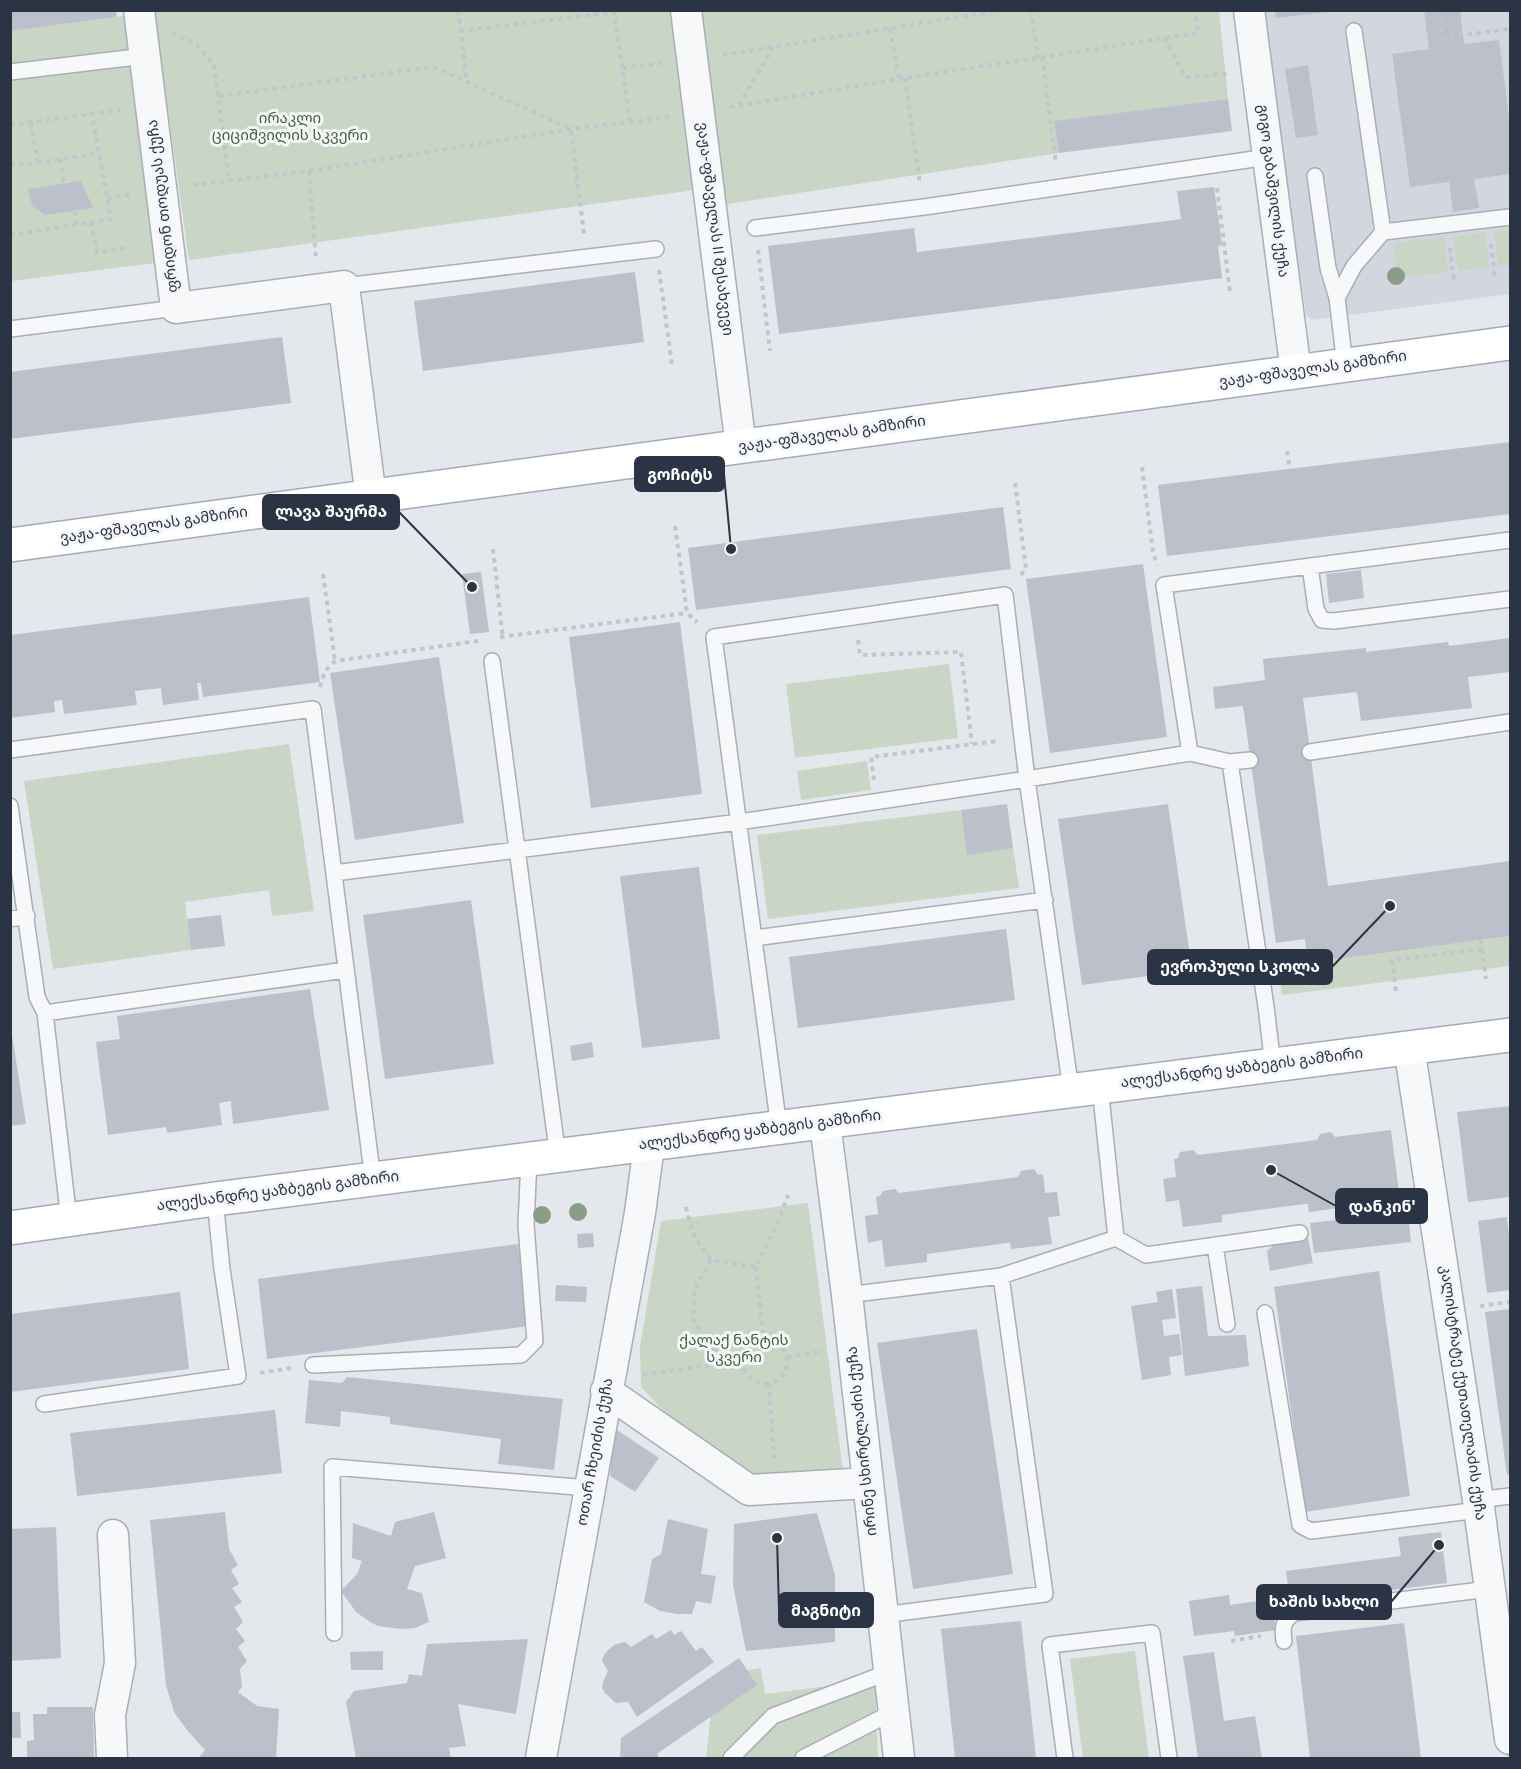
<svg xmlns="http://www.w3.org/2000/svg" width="1521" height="1769" font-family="Overpass,'Noto Sans Georgian',sans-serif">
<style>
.built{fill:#d2d6de}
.green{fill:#c9d6c5}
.building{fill:#bbc0ca}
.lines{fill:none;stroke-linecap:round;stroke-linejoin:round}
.lane-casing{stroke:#a9aeb7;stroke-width:18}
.street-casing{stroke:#a9aeb7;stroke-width:33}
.primary-casing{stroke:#a3abb8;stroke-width:36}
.path{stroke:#c2c5cb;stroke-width:4;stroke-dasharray:4.5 4.5;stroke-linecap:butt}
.lane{stroke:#f7f8fa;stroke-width:15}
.street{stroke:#f7f8fa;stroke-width:30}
.primary{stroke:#fff;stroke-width:33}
.tree{fill:#899d89}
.labels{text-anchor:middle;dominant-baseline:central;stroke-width:6;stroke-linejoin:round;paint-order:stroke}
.park-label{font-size:15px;fill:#3f6138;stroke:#f4f6f9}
.street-label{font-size:15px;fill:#2b3445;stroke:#f4f6f9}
.leader{fill:none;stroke:#2b3445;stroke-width:2}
.callout-dot{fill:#2b3445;stroke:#f4f6f9;stroke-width:2}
.callout{fill:#2b3445;stroke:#2b3445;stroke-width:2}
.callout-label{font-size:16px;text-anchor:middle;font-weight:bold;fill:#fff}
</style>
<rect width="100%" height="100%" fill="#e4e7ec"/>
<path class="built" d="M1262,11H1510V294L1312,320L1306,315Z"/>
<path class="green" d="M154,11H671L695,190L189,260Z
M695,11H1219L1228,99L1055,121L1059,153L721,205Z
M124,16L155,263L11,281L10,31Z
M1510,230V265L1498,267L1494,231Z
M1485,232L1489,268L1458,271L1454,237Z
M1445,237L1448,272L1398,278L1393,243Z
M949,664L958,738L795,758L786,684Z
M289,744L314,911L272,916L269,890L185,902L191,950L53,969L24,781Z
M867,761L871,790L801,800L797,771Z
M961,810L967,854L1013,848L1019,888L768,919L757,835Z
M1510,936V966L1282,995L1280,977L1309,973L1308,963Z
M808,1203L844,1479L758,1482L694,1443L641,1387L640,1347L661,1221Z
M1135,1651L1149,1758H1083L1070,1659Z
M761,1668L765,1694L875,1680L878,1758H706L715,1676Z"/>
<path class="building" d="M10,10H116L117,17L10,31Z
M1275,10H1328V12L1276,18Z
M1424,10H1460L1464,44L1499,40L1510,124V174L1474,179L1479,208L1453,212L1449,182L1410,187L1392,54L1429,49Z
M1308,65L1318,135L1296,138L1285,69Z
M1228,99L1232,131L1059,153L1054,121Z
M81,181L93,208L45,215L32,206L28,189Z
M1214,187L1222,245L1218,246L1222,278L779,334L768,246L914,228L917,252L1175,220L1181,219L1177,191Z
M635,272L644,342L423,371L414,301Z
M282,337L291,403L10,439V372Z
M1510,442V514L1167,556L1158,485Z
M1003,507L1011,569L696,610L688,548Z
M1143,564L1167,737L1050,753L1026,579Z
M1361,570L1364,598L1329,603L1326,574Z
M481,572L489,632L470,634L462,574Z
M309,597L320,682L203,697L201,683H197L199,700L163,705L161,688L135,691L137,705L64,714L62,700L54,701L55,712L10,718V635Z
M680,622L702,794L591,808L569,637Z
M1510,638V672L1468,677L1472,708L1361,721L1357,692L1303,698L1328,886L1510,861V936L1308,963L1305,939L1276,943L1243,706L1215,709L1213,687L1265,680L1263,659L1366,648V652L1448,642L1449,646Z
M439,657L464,823L355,840L330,673Z
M1007,804L1013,848L967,855L961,810Z
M1168,804L1192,970L1082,985L1058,819Z
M699,867L720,1039L642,1048L620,876Z
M471,900L494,1064L385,1079L363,915Z
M221,915L225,946L191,950L187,919Z
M1006,929L1015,1000L798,1028L789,957Z
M310,989L329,1110L233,1124L231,1101L219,1103L222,1125L167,1133L166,1127L108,1135L96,1042L120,1039L117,1016Z
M10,1022L26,1124L10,1126Z
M592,1042L594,1057L572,1061L570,1046Z
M1510,1106V1197L1468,1202L1457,1112Z
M1391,1130L1400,1200L1309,1212L1308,1204H1304L1222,1215V1222L1183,1227L1179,1200L1166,1202L1163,1179L1176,1177L1174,1159L1178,1158L1180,1152L1193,1150L1198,1155L1317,1140L1320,1134L1331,1132L1335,1137Z
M1034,1169L1038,1175L1043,1174L1045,1193L1057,1192L1060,1216L1048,1217L1052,1244L1011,1249L1010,1243H1007L927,1254V1262L885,1267L882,1240L868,1243L865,1216L878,1214L876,1197L880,1196L883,1191L895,1189L899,1193L1018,1177L1021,1171Z
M1408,1212L1411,1242L1314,1253L1310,1223Z
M1507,1217L1509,1234H1510V1290L1487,1293L1478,1221Z
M593,1233L594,1247L578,1248L577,1234Z
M1308,1238L1313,1263L1270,1271L1267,1251L1275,1244Z
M518,1244L529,1326L267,1359L258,1279Z
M1379,1271L1410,1496L1305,1512L1274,1287Z
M556,1285L587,1287L586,1302L555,1301Z
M1202,1286L1208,1336L1246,1335L1249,1366L1185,1376L1176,1289Z
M1172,1289L1176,1318L1162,1320L1164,1336L1179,1334L1182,1355L1169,1357L1171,1375L1142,1380L1131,1306L1158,1302L1156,1292Z
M180,1292L189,1369L10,1392V1314Z
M1510,1309V1475H1507L1485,1312Z
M977,1329L1013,1574L913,1589L877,1343Z
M347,1377L563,1399L554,1470L498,1464L501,1439L390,1424V1417L341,1411L340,1427L305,1423L309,1380L342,1383Z
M275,1410L282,1473L77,1496L70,1433Z
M614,1428L659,1458L635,1492L610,1476Z
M225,1512L229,1549L238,1565L231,1570L239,1584L232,1588L242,1602L234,1607L243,1622L236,1629L245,1641L238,1647L247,1661L240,1669L242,1687L238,1692L257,1706L279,1709L276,1758H198L205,1750L187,1730L174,1712L166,1685L150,1520Z
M434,1512L446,1558L415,1566L407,1589L422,1593L429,1622L415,1628L401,1629L378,1626L370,1622L356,1612L341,1591L357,1574L362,1561L352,1558L353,1523L391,1536L395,1522Z
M817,1513L835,1575V1642L746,1651L733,1585L734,1524Z
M668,1519L708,1529L701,1574L716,1576L711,1604L696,1601L692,1614H677L660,1611L644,1602L652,1559L661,1554Z
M56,1527L61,1658L10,1661V1529Z
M1441,1532L1447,1583L1290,1603L1286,1571L1401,1556L1398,1537Z
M1229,1595L1230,1605L1272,1599L1276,1630L1235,1636L1234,1631L1194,1636L1189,1601Z
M1021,1621L1036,1758H955L941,1629Z
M1404,1623L1421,1758H1310L1296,1636Z
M671,1630L674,1635L681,1631L696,1651L702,1647L714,1662L637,1717L628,1702L616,1703L605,1693L602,1688L603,1682L608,1671L602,1661L605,1653L614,1645L625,1642L631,1647L652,1634L656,1639Z
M528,1639L516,1714L458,1704L466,1746L449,1748L451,1758H356L346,1702L354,1691L407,1683L409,1674L422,1676L427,1644Z
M383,1651V1670H351L350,1652Z
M1214,1652L1224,1721L1255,1716L1262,1758H1198L1183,1656Z
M739,1658L757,1685L658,1753V1758H620L621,1738Z
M47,1707H93L94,1758H27V1741L34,1740L33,1714H47Z
M10,1712H20L21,1738H10Z"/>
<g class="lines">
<defs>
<path id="lane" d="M1354,31L1383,232
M10,72L145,56
M1315,176L1328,268L1337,298
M755,228L924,207L1268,157
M344,286L656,249
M10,329L176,308
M1345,365L1337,298L1354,266L1383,232L1510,217
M1310,566L1316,609L1322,620L1334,621L1510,599
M492,661L558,1157
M10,750L313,709L373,1180
M1310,752L1510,722
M1230,762L1250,760
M10,806L37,997L45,1013L69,1220
M334,873L739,822L1027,779L1190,753
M10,919L27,916
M754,938L1045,900
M45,1013L345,970
M1273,1065L1266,1007L1230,762L1190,753L1164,585L1510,540
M1100,1087L1116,1238
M779,1128L714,637L1005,595L1027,779L1071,1090
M1215,1245L1227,1324
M847,1295L1001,1276L1116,1238L1146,1255L1300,1233
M1265,1313L1300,1525L1311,1531L1479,1510
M313,1365L521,1355L535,1341L526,1225L529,1159
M44,1404L238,1376L222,1269L215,1199
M1478,1500L1510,1496
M883,1615L1045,1594L1001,1276
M334,1633L332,1467L589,1488
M1284,1641C1282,1627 1283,1621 1294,1613L1489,1589
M731,1758L773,1716L889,1672
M803,1758L893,1712
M1065,1758L1050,1645L1152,1633L1169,1758"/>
<path id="street" d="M139,10L176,308L344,286L371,498
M686,10L741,447
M1249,10L1296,372
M1409,1047L1478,1500L1510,1739
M825,1123L847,1295L899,1758
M606,1391L749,1490L868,1483
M112,1758L110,1715L120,1663L113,1535
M541,1758L640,1213L649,1145"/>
<path id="primary" d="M10,545L1510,343
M10,1228L215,1199L1510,1035"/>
</defs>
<use href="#lane" class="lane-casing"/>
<use href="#street" class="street-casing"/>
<use href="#primary" class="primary-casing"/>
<path class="path" d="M458,10L467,81
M614,10L630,122
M1031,10L1038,58
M1439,10L1442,38L1510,29
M890,29L899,79
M460,31L614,12
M172,33L195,43L214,65L229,180
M1164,38L1186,77L1227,74
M723,55L1003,10
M1042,57L1056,164
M622,68L662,63
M905,78L920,184
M219,96L434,67L571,129L584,234
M739,105L773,47
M730,107L905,78L1198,33L1195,10
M31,123L38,163
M10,125L120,110
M60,159L64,184
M10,165L38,163L99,153
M309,171L316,259
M193,185L309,171L571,129L669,117
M1217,188L1230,292
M107,198L132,194
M75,211L77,224
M91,222L97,252L128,248
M10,235L111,219L92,114
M1491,244L1495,277
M1450,248L1454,282
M758,250L770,351
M659,270L672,365
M1287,451L1290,469
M1142,467L1153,552L1157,565
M1015,483L1026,569L1018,578
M675,526L687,613L697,622
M493,549L503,639
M323,574L335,661
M500,637L687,613
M858,640L860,655L961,652L972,744
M320,687L325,671L335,661L478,641
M874,780L871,757L998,741
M1481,940L1486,979
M1396,991L1392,960L1483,949
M686,1207C691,1230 696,1242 711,1260L756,1267L778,1222L788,1195
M711,1260L695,1288L693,1320L726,1364
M756,1267L764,1340
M1480,1306L1510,1302
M743 1362a22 22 0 1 1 44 0a22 22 0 1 1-44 0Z
M787,1357L823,1351
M260,1373L291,1368
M643,1375L743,1360
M769,1383L774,1458
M1231,1641L1261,1636"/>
<use href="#lane" class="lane"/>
<use href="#street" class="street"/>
<use href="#primary" class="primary"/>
</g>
<g class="tree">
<circle cx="1396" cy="276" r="9"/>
<circle cx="578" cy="1212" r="9"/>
<circle cx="542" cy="1215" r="9"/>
</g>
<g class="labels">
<g class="park-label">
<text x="290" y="119">ირაკლი<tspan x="290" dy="17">ციციშვილის სკვერი</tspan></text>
<text x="734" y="1341">ქალაქ ნანტის<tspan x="734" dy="17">სკვერი</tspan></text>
</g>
<g class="street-label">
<text transform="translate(1272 191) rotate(83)">გიგო გაბაშვილის ქუჩა</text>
<text transform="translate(164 206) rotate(-97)">ფრიდონ თოდუას ქუჩა</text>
<text transform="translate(714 229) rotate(83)">ვაჟა-ფშაველას II შესახვევი</text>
<text transform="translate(1313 370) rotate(-8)">ვაჟა-ფშაველას გამზირი</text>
<text transform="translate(832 435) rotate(-8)">ვაჟა-ფშაველას გამზირი</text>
<text transform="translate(154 526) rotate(-8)">ვაჟა-ფშაველას გამზირი</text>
<text transform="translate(1242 1069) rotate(-7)">ალექსანდრე ყაზბეგის გამზირი</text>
<text transform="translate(760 1131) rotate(-7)">ალექსანდრე ყაზბეგის გამზირი</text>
<text transform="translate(278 1192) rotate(-7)">ალექსანდრე ყაზბეგის გამზირი</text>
<text transform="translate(1462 1393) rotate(82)">კალისტრატე ქუთათელაძის ქუჩა</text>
<text transform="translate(863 1441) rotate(-96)">ირინე სხირტლაძის ქუჩა</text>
<text transform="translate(596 1452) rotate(-80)">ოთარ ჩხეიძის ქუჩა</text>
</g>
</g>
<path class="leader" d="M731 549L724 474M472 587L399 512M1390 906L1332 967M1271 1170L1336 1206M1439 1545L1391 1602M777 1538L779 1610"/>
<g class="callout-dot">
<circle cx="731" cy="549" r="6"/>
<circle cx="472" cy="587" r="6"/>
<circle cx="1390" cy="906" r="6"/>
<circle cx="1271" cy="1170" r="6"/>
<circle cx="1439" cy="1545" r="6"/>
<circle cx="777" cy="1538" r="6"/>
</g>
<g class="callout">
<rect x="635" y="457" width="89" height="34" rx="6"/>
<rect x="263" y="495" width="136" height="34" rx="6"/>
<rect x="1148" y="950" width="184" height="34" rx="6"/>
<rect x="1336" y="1189" width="91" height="34" rx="6"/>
<rect x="1257" y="1585" width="134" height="34" rx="6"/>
<rect x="779" y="1593" width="94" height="34" rx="6"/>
</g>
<g class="callout-label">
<text x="680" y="480">გოჩიტს</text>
<text x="331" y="517">ლავა შაურმა</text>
<text x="1240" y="972">ევროპული სკოლა</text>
<text x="1382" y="1212">დანკინ'</text>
<text x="1324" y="1607">ხაშის სახლი</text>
<text x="826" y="1616">მაგნიტი</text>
</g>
<rect width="1521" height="1769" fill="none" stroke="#2b3445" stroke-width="24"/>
</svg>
